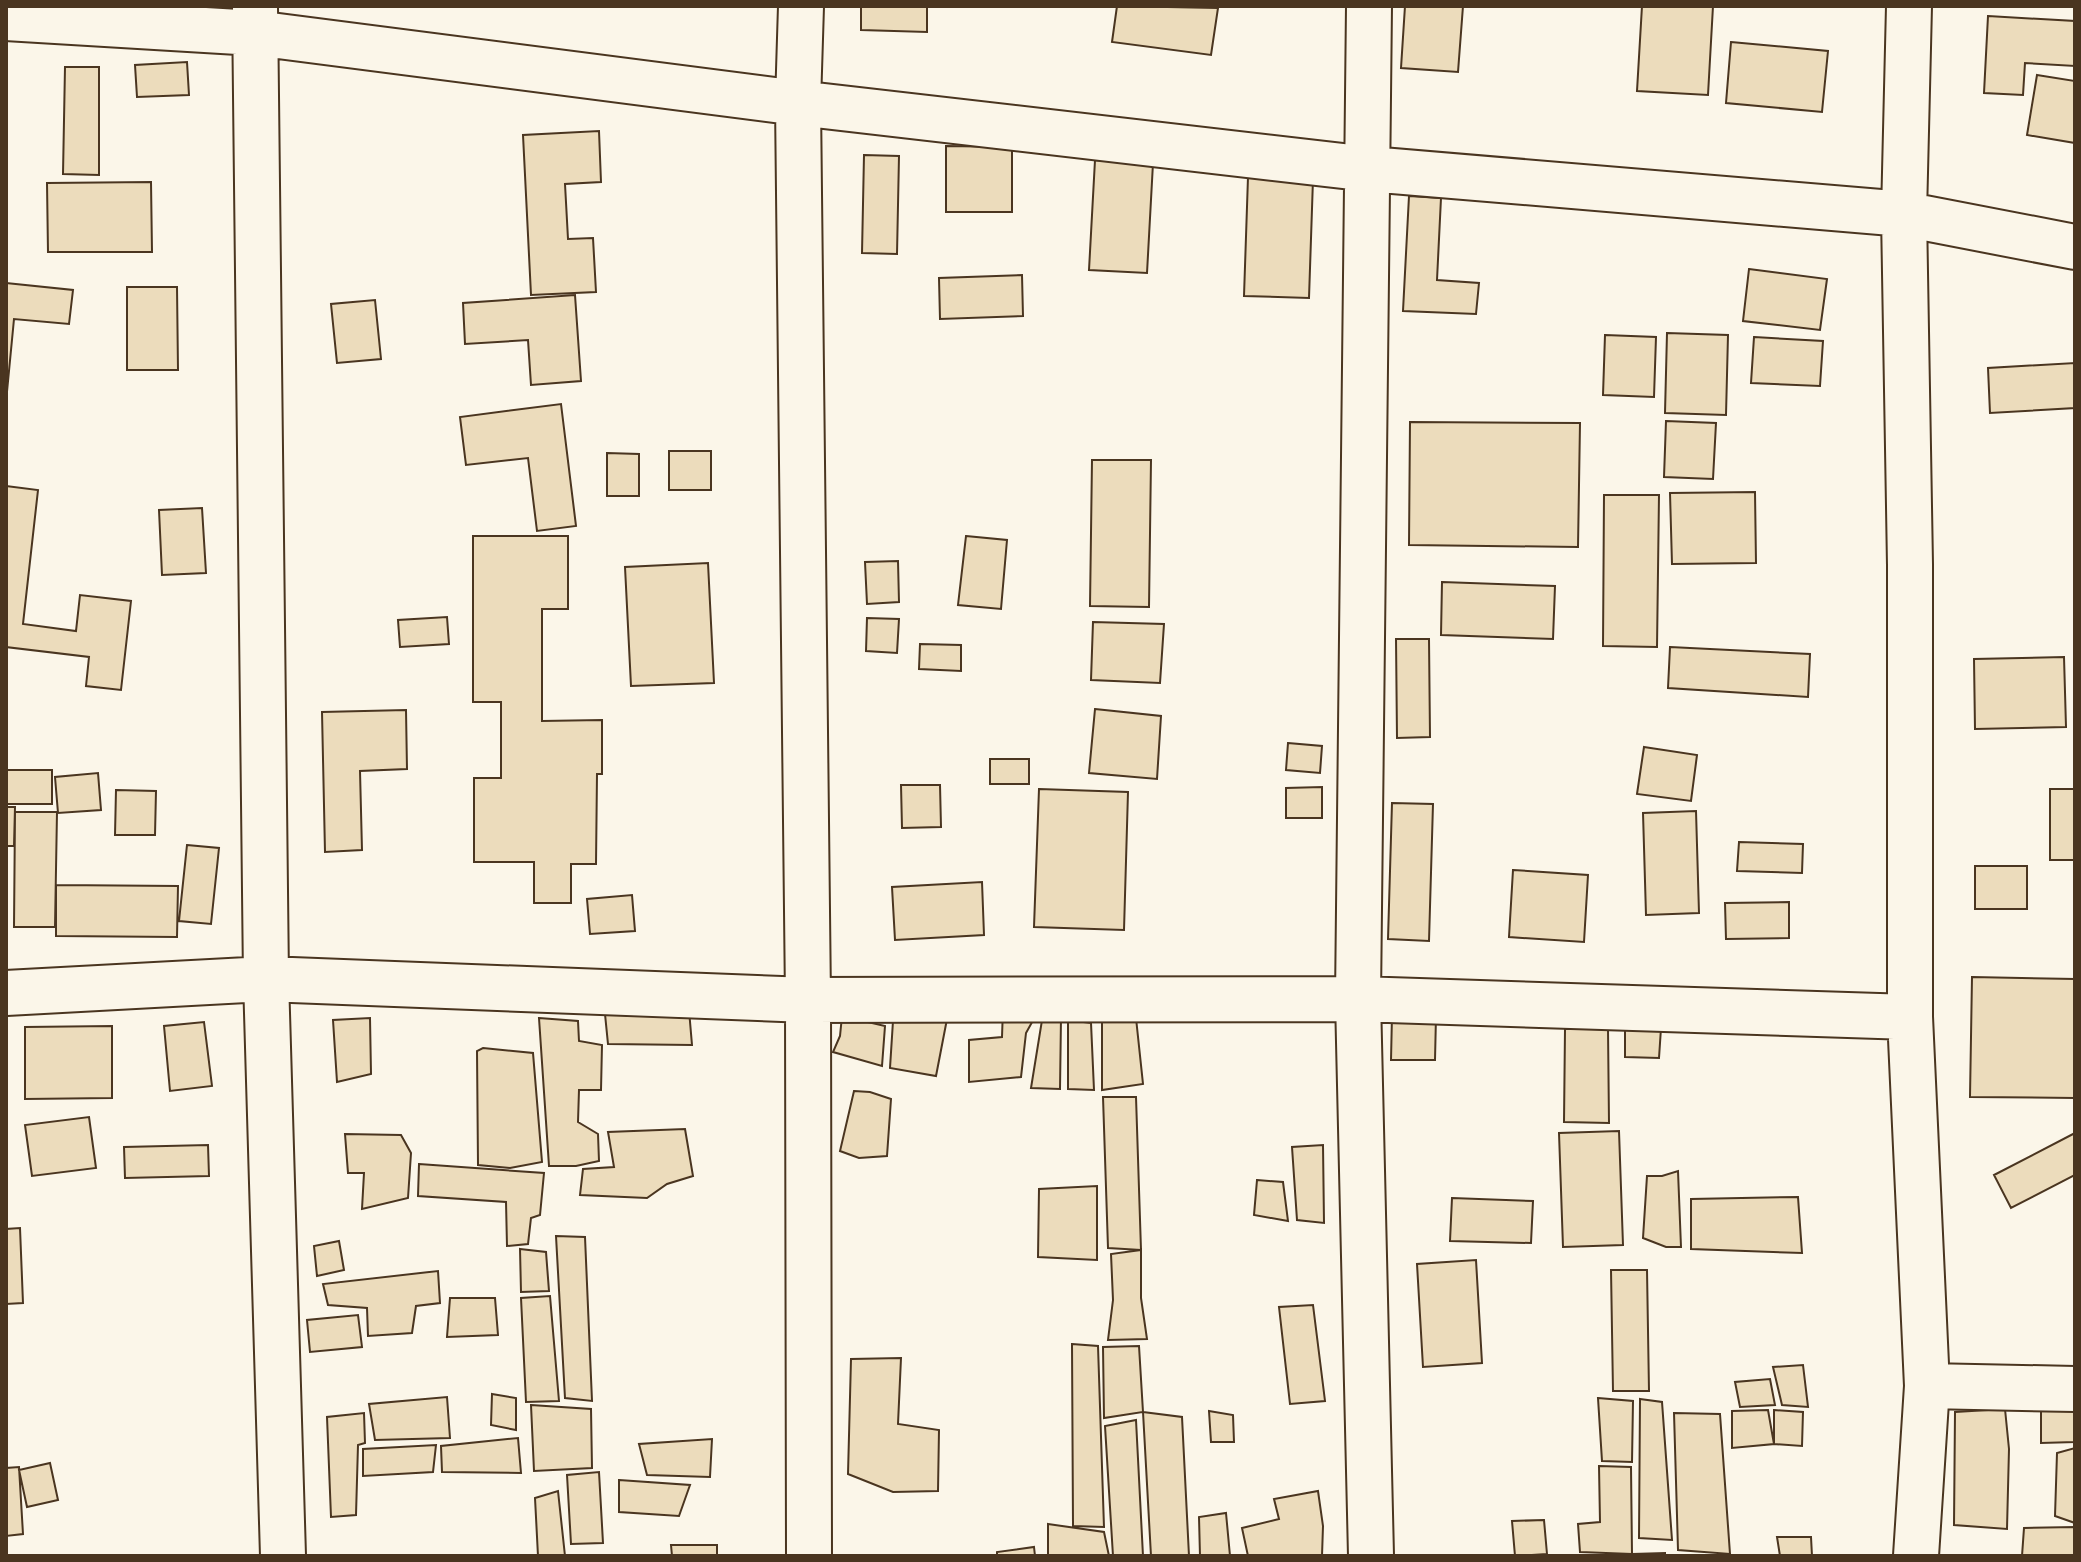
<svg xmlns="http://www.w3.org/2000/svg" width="2081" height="1562" font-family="'Fira Sans Condensed',sans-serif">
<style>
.building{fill:#ecdcbc;stroke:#4a3520;stroke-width:2}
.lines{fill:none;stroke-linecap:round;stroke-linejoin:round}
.street-casing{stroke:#4a3520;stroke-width:48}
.street{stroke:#fbf6e9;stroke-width:44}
</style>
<rect width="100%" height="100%" fill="#fbf6e9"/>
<path class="building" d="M861,6H927V32L861,30Z
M1117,6L1218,8L1211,55L1112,42Z
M1405,6H1463L1458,72L1401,68Z
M1642,6H1713L1708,95L1637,91Z
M1988,16L2075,21V66L2025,63L2023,95L1984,93Z
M1731,42L1828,51L1822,112L1726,103Z
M187,62L189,95L137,97L135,65Z
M65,67H99V175L63,174Z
M2037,75L2075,81V143L2027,135Z
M599,131L601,182L565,184L568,239L593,238L596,292L531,295L523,135Z
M946,146L1012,147V212H946Z
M864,155L899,156L897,254L862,253Z
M1095,160L1153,163L1147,273L1089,270Z
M1248,177L1313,179L1309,298L1244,296Z
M151,182L152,252H48L47,183Z
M1409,196L1441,198L1437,280L1479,283L1476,314L1403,311Z
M1749,269L1827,279L1820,330L1743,321Z
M1022,275L1023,316L940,319L939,278Z
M6,283L73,290L69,324L14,319L6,402Z
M127,287H177L178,370H127Z
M575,295L581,381L531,385L528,340L465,344L463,303Z
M375,300L381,359L337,363L331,304Z
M1667,333L1728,335L1726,415L1665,413Z
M1605,335L1656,337L1654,397L1603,395Z
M1754,337L1823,341L1820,386L1751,383Z
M2075,363V408L1990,413L1988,368Z
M561,404L576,526L537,531L528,458L466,465L460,417Z
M1666,421L1716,423L1713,479L1664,477Z
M1410,422L1580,423L1578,547L1409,545Z
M669,451H711V490H669Z
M607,453L639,454V496H607Z
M1092,460H1151L1149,607L1090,606Z
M6,486L38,490L23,624L76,631L80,595L131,601L121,690L86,686L89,657L6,647Z
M1755,492L1756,563L1672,564L1670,493Z
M1604,495H1659L1657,647L1603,646Z
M202,508L206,573L162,575L159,510Z
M473,536H568V609H542V721L602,720V774H597L596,864H571V903H534V862H474V778H501V702H473Z
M966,536L1007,540L1001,609L958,605Z
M898,561L899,602L867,604L865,562Z
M708,563L714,683L631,686L625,567Z
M1442,582L1555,586L1553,639L1441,635Z
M447,617L449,644L400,647L398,620Z
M867,618L899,619L897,653L866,651Z
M1093,622L1164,624L1160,683L1091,680Z
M1396,639H1429L1430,737L1397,738Z
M920,644L961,645V671L919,669Z
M1670,647L1810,654L1808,697L1668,688Z
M2064,657L2066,727L1975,729L1974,659Z
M1095,709L1161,716L1157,779L1089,773Z
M406,710L407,769L360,771L362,850L325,852L322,712Z
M1288,743L1322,746L1320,773L1286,770Z
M1644,747L1697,755L1691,801L1637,794Z
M990,759H1029V784H990Z
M6,770H52V804H6Z
M98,773L101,810L58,813L55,777Z
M901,785H940L941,827L902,828Z
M1322,787V818H1286V788Z
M1039,789L1128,792L1124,930L1034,927Z
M2050,789H2075V860H2050Z
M116,790L156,791L155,835H115Z
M1392,803L1433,804L1429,941L1388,939Z
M6,807H15L14,846H6Z
M1696,811L1699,913L1646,915L1643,813Z
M15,812H57L55,927H14Z
M1739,842L1803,844L1802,873L1737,871Z
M187,845L219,848L211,924L179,921Z
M1975,866H2027V909H1975Z
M1513,870L1588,875L1584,942L1509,937Z
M982,882L984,935L895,940L892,887Z
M56,885L178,886L177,937L56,936Z
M632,895L635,931L590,934L587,899Z
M1789,902V938L1726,939L1725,903Z
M1972,977L2075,979V1098L1970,1097Z
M1003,1008L1036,1015L1026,1033L1021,1077L969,1082V1040L1002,1037Z
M689,1010L692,1045L608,1044L605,1014Z
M1043,1014L1061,1017L1060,1089L1031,1088Z
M1392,1015L1436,1016L1435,1060H1391Z
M842,1016L885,1026L882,1066L833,1052L840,1036Z
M370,1018L371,1074L337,1082L333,1020Z
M539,1018L578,1021L579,1041L602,1045L601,1090H579L578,1122L598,1134L599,1161L576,1166H549Z
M1102,1018H1136L1143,1084L1102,1090Z
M947,1019L936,1076L890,1068L893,1021Z
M1068,1020L1091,1023L1094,1090L1068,1089Z
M204,1022L212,1086L170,1091L164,1026Z
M112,1026V1098L25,1099V1027Z
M1625,1027L1661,1028L1659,1058L1625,1057Z
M1565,1029H1608L1609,1123L1564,1122Z
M483,1048L533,1053L542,1162L510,1168L478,1165L477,1051Z
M854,1091L870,1092L891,1099L887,1156L859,1158L840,1151Z
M1103,1097H1136L1141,1250L1108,1248Z
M89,1117L96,1168L32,1176L25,1125Z
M685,1129L693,1176L667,1184L647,1198L580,1195L583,1169L614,1167L608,1132Z
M1619,1131L1623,1245L1563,1247L1559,1133Z
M2075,1133V1175L2011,1208L1994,1175Z
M345,1134L401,1135L411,1153L408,1198L362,1209L364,1173H348Z
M208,1145L209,1176L125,1178L124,1147Z
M1323,1145L1324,1223L1297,1220L1292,1147Z
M419,1164L544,1173L540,1215L531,1218L528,1244L507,1246L506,1202L418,1196Z
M1678,1171L1681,1247H1666L1643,1238L1647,1176H1662Z
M1257,1180L1283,1182L1288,1221L1254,1215Z
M1097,1186V1260L1038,1257L1039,1189Z
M1798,1197L1802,1253L1691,1249V1199Z
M1452,1198L1533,1201L1531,1243L1450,1241Z
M20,1228L23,1303L6,1304V1229Z
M556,1236L585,1237L592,1401L565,1398Z
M339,1241L344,1270L317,1276L314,1246Z
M520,1249L546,1252L549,1291L521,1292Z
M1141,1250V1298L1147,1339L1108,1340L1113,1300L1111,1254Z
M1476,1260L1482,1363L1423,1367L1417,1264Z
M1611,1270H1647L1649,1391H1613Z
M438,1271L440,1303L416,1306L412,1333L368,1336L367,1308L328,1305L323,1284Z
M550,1296L559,1401L526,1402L521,1298Z
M450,1298H495L498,1335L447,1337Z
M1313,1305L1325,1401L1290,1404L1279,1307Z
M358,1315L362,1347L310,1352L307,1320Z
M1072,1344L1098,1346L1104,1527L1073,1526Z
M1139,1346L1143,1412L1104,1418L1103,1347Z
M901,1358L898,1424L939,1430L938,1491L893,1492L848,1474L851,1359Z
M1803,1365L1808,1407L1782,1405L1773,1367Z
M1770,1379L1775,1405L1740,1407L1735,1382Z
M492,1394L516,1398V1430L491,1425Z
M447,1397L450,1438L375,1440L369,1404Z
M1598,1398L1633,1401L1632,1462L1602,1461Z
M1640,1399L1662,1402L1672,1540L1639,1538Z
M531,1405L591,1409L592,1468L534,1471Z
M2005,1409L2009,1449L2007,1529L1954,1525L1955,1412Z
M2075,1409V1442L2041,1443V1411Z
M1768,1410L1774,1444L1732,1448V1411Z
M1774,1410L1803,1412L1802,1446L1774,1444Z
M1209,1411L1233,1415L1234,1442H1211Z
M1143,1412L1182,1417L1189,1556H1151Z
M364,1413L365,1443L358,1445L356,1515L331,1517L327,1417Z
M1674,1413L1720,1414L1730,1554L1678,1550Z
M1136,1420L1143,1556H1113L1105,1426Z
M518,1438L521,1473L442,1472L441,1446Z
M712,1439L710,1477L647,1475L639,1444Z
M436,1445L433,1472L363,1476V1449Z
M2075,1448V1523L2055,1516L2057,1453Z
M50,1463L58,1500L27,1507L19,1470Z
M1599,1466L1631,1467L1632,1554L1580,1552L1578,1524L1600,1522Z
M19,1467L23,1534L6,1536V1468Z
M599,1472L603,1543L571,1544L567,1475Z
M619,1480L690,1485L679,1516L619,1512Z
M558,1491L565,1556H538L535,1498Z
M1318,1491L1323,1526L1322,1556H1248L1242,1528L1279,1519L1274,1499Z
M1226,1513L1230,1556H1200L1199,1517Z
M1544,1520L1547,1554L1515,1556L1512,1521Z
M1048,1524L1104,1532L1109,1556H1048Z
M2075,1527V1556H2022L2024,1528Z
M1777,1537H1811L1812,1556H1780Z
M671,1545H717V1556H672Z
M1034,1547L1035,1556H997V1552Z
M1665,1553V1556H1583L1632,1554Z"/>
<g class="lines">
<defs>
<path id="street" d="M801,6L798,103L808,1000L809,1556
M1369,6L1358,999L1371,1556
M1909,6L1904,214L1910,565V1017L1927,1386L1916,1556
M255,7L266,979L283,1556
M6,18L255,33L798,103L1369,169L1904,214L2075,247
M6,993L266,979L808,1000L1358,999L1910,1017
M1927,1386L2075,1389"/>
</defs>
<use href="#street" class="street-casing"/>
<use href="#street" class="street"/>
</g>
<rect width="2081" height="1562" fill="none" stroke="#4a3520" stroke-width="16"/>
</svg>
